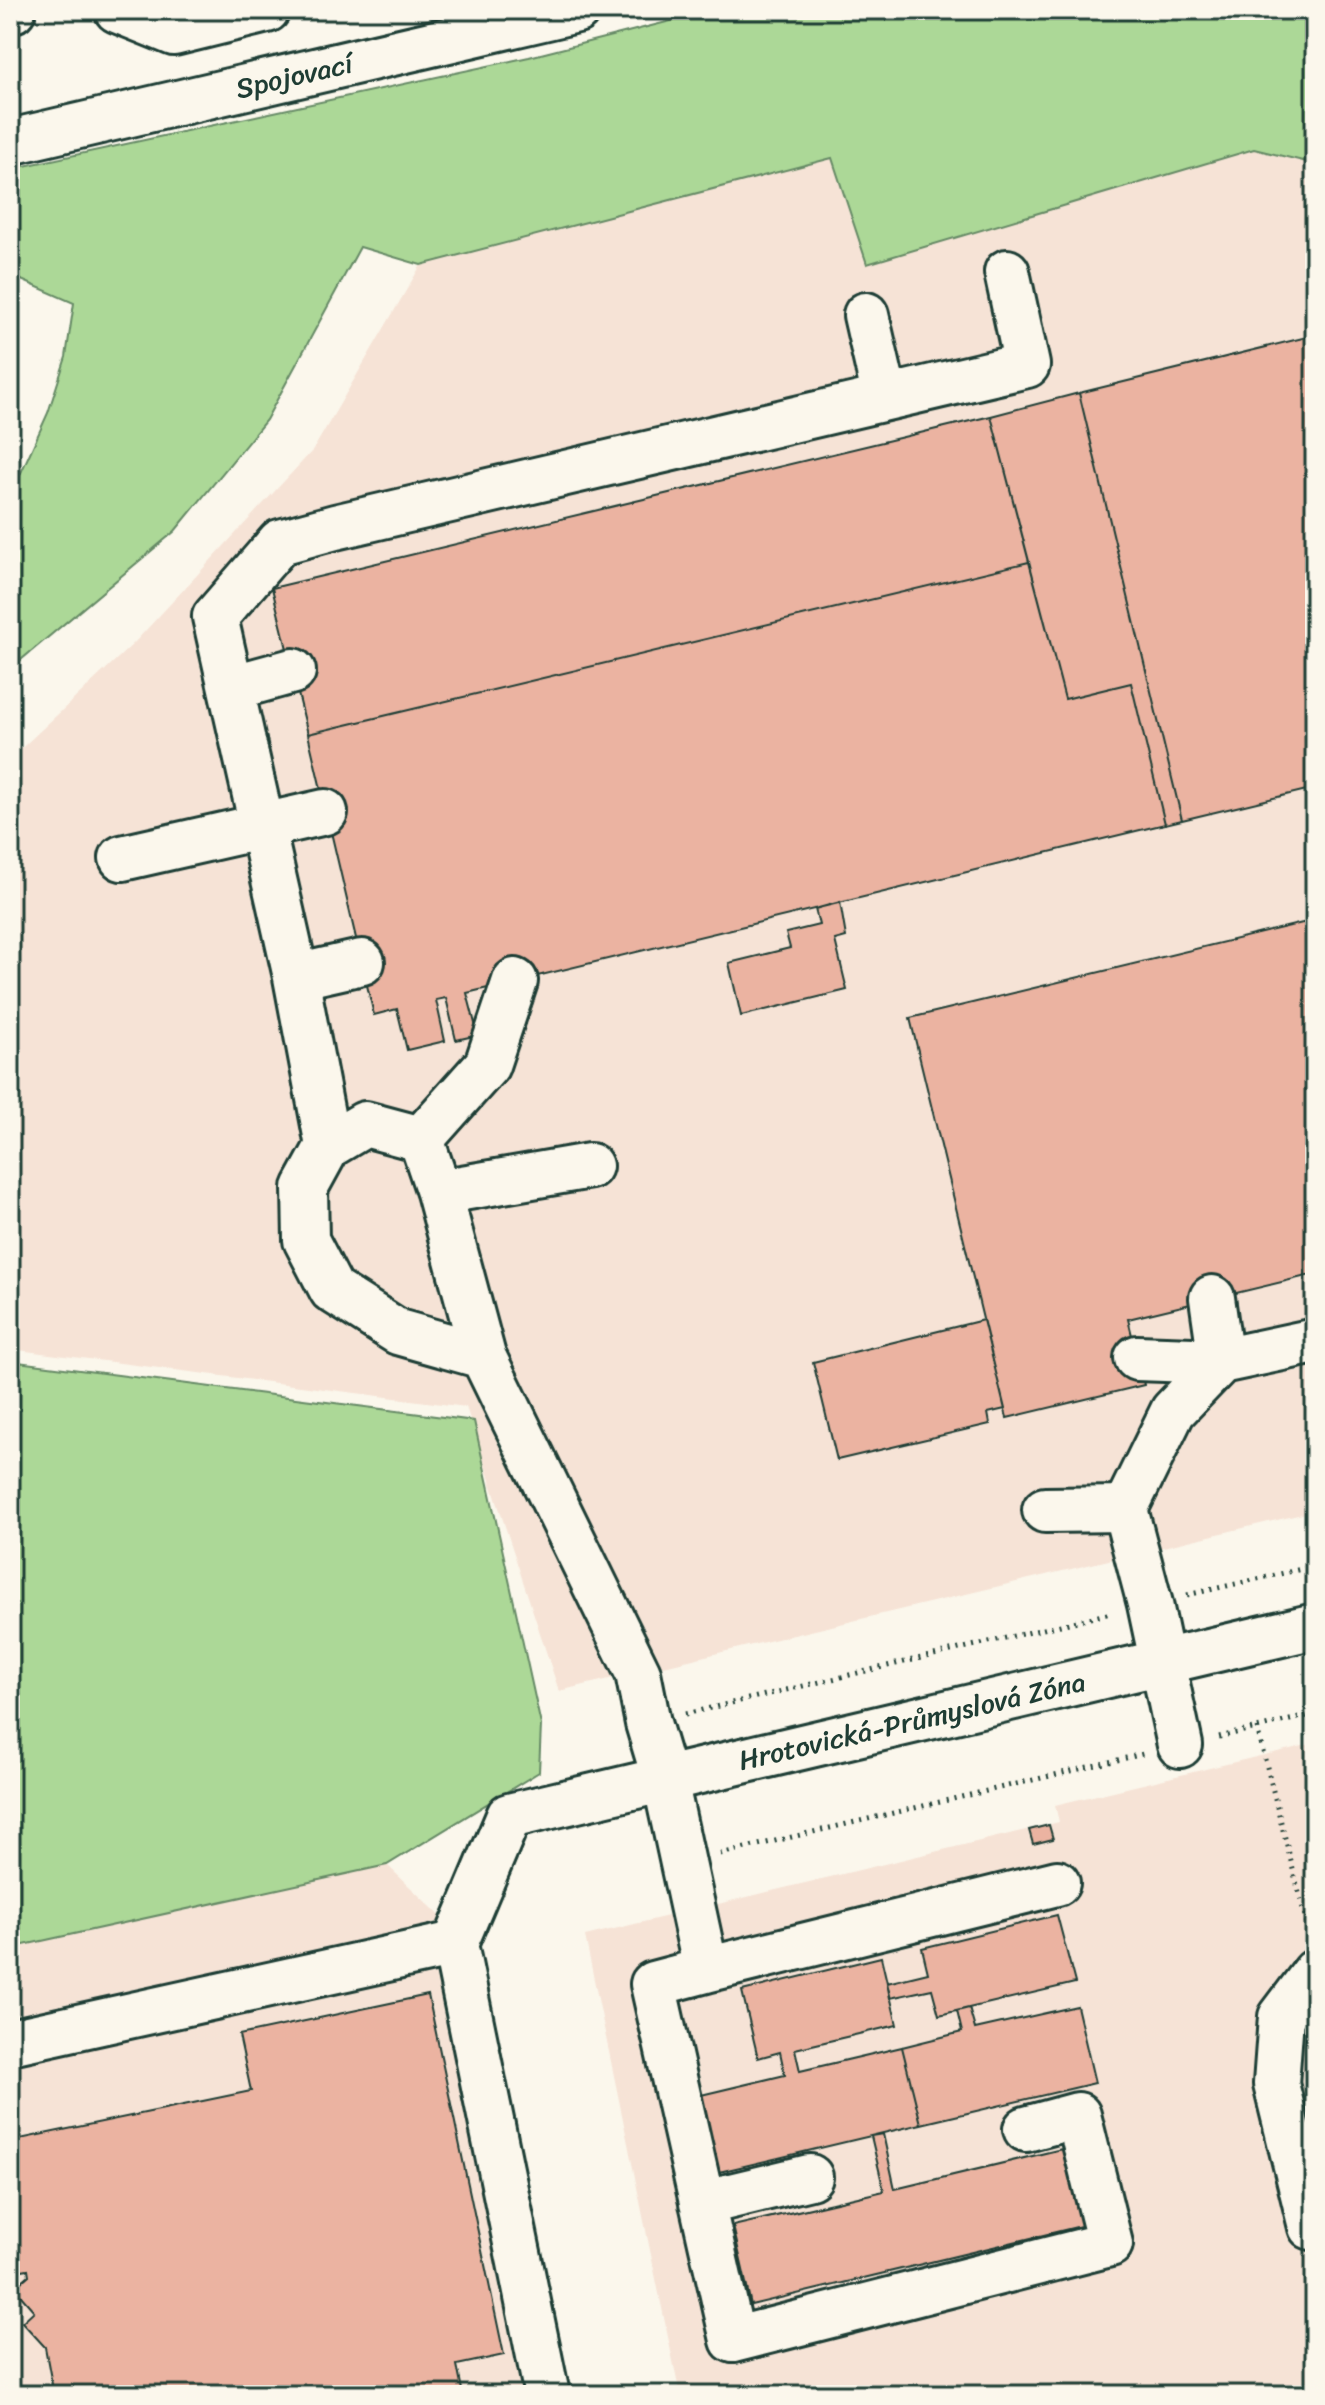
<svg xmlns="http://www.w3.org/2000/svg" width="1325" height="2405" font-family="Sriracha,sans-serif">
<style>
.built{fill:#f6e3d6}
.green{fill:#acd897;stroke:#668a66;stroke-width:2}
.building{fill:#ebb3a1;stroke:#1f3d34;stroke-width:2}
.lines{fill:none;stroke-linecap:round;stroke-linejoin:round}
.minor-casing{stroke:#1f3d34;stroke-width:50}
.major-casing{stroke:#1f3d34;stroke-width:50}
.path{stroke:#1f3d34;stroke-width:5;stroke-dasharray:2 6;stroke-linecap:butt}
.minor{stroke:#fbf7ec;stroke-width:44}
.major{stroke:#fbf7ec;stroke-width:44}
.labels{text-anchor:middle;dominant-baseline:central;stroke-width:7;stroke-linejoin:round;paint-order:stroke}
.street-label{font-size:28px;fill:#1f3d34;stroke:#fbf7ec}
</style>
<rect width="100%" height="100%" fill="#fbf7ec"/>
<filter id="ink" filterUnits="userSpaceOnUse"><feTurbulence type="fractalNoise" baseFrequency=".0125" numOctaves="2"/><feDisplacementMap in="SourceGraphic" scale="16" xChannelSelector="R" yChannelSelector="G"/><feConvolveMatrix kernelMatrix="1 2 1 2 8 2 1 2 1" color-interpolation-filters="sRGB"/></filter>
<g filter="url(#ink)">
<path class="built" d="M1254,149L1315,164V1511L559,1691L466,1407L10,1349V759L134,643L313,450L421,265L832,157L868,264Z
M1315,1743V2395H680L585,1936L1059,1822L1055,1805Z
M387,1865L472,1946L569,2395H10V1948Z"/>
<path class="green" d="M714,10H1315V164L1254,149L867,264L832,158L421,265L360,247L266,420L175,531L10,669V497L48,413L66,357L74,303L10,275V169L529,57Z
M10,1361L474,1421L541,1725L539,1772L387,1865L10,1948Z"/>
<path class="building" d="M1315,335V788L1182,820L1079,393Z
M1079,393L1182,820L1165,824L1131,683L1065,699L991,416Z
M991,416L1029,562L308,734L272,588Z
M1029,562L1065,699L1131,683L1165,824L467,993L478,1035L456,1040L446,998L436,1000L445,1041L407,1050L397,1009L374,1015L308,734Z
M840,902L846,937L835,940L847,990L741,1016L729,963L790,948L786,933L819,925L815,909Z
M1315,920V1274L1128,1319L1144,1385L1007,1418L910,1018Z
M983,1320L1005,1409L988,1413L990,1424L837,1460L813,1362Z
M1049,1825L1053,1839L1033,1844L1029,1830Z
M1057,1915L1075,1983L939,2015L932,1989L890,1998L887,1983L928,1973L922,1948Z
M881,1957L897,2025L795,2049L800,2071L902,2047L921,2124L719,2172L701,2095L785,2075L780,2052L758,2058L742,1991Z
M428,1995L504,2355L457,2365L463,2395H54L45,2347L22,2322L34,2311L14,2288L29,2275L28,2269L10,2272V2141L251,2091L239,2035Z
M1077,2006L1095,2083L921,2124L902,2047L962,2032L957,2011L969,2008L975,2029Z
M883,2134L895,2189L1066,2148L1085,2225L751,2305L733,2226L884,2191L871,2136Z"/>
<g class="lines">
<defs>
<path id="minor" d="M117,10L174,33L267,10
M10,11L13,10
M866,315L885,398
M231,688L293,671
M122,858L325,812
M296,977L362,962
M421,1139L487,1065L515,981
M328,1146L296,977L215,617L280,542L335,527L1027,365L1007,272
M439,1192L590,1166
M483,1356L398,1332L332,1290L306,1240L305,1188L328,1146L365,1124L421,1139L439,1192L483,1356L638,1673L648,1723L665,1780L706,1970L1057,1883
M1137,1358L1221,1361L1212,1298
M1045,1510L1125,1509
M1180,1745L1150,1604L1125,1509L1173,1411L1221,1361L1315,1341
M706,1970L653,1984L733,2340L1110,2244L1078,2115L1026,2129
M10,2042L455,1944
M702,2203L810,2177
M1311,2227L1276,2084L1281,2017L1315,1972
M547,2395L455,1944L509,1816L1315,1626"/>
<path id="major" d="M10,142L577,10"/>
</defs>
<use href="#minor" class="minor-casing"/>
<use href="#major" class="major-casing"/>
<path class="path" d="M1187,1595L1315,1566
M685,1714L1111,1613
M1257,1728L1309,1932
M1219,1737L1315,1714
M720,1854L1143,1754"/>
<use href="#minor" class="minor"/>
<use href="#major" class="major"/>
</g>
</g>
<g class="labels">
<g class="street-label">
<text transform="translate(294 76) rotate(-13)">Spojovací</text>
<text transform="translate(912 1721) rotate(-13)">Hrotovická-Průmyslová Zóna</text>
</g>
</g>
<rect width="1325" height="2405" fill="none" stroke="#fbf7ec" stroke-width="40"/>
<rect x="20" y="20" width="1285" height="2365" fill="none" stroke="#1f3d34" stroke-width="3" filter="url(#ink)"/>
</svg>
